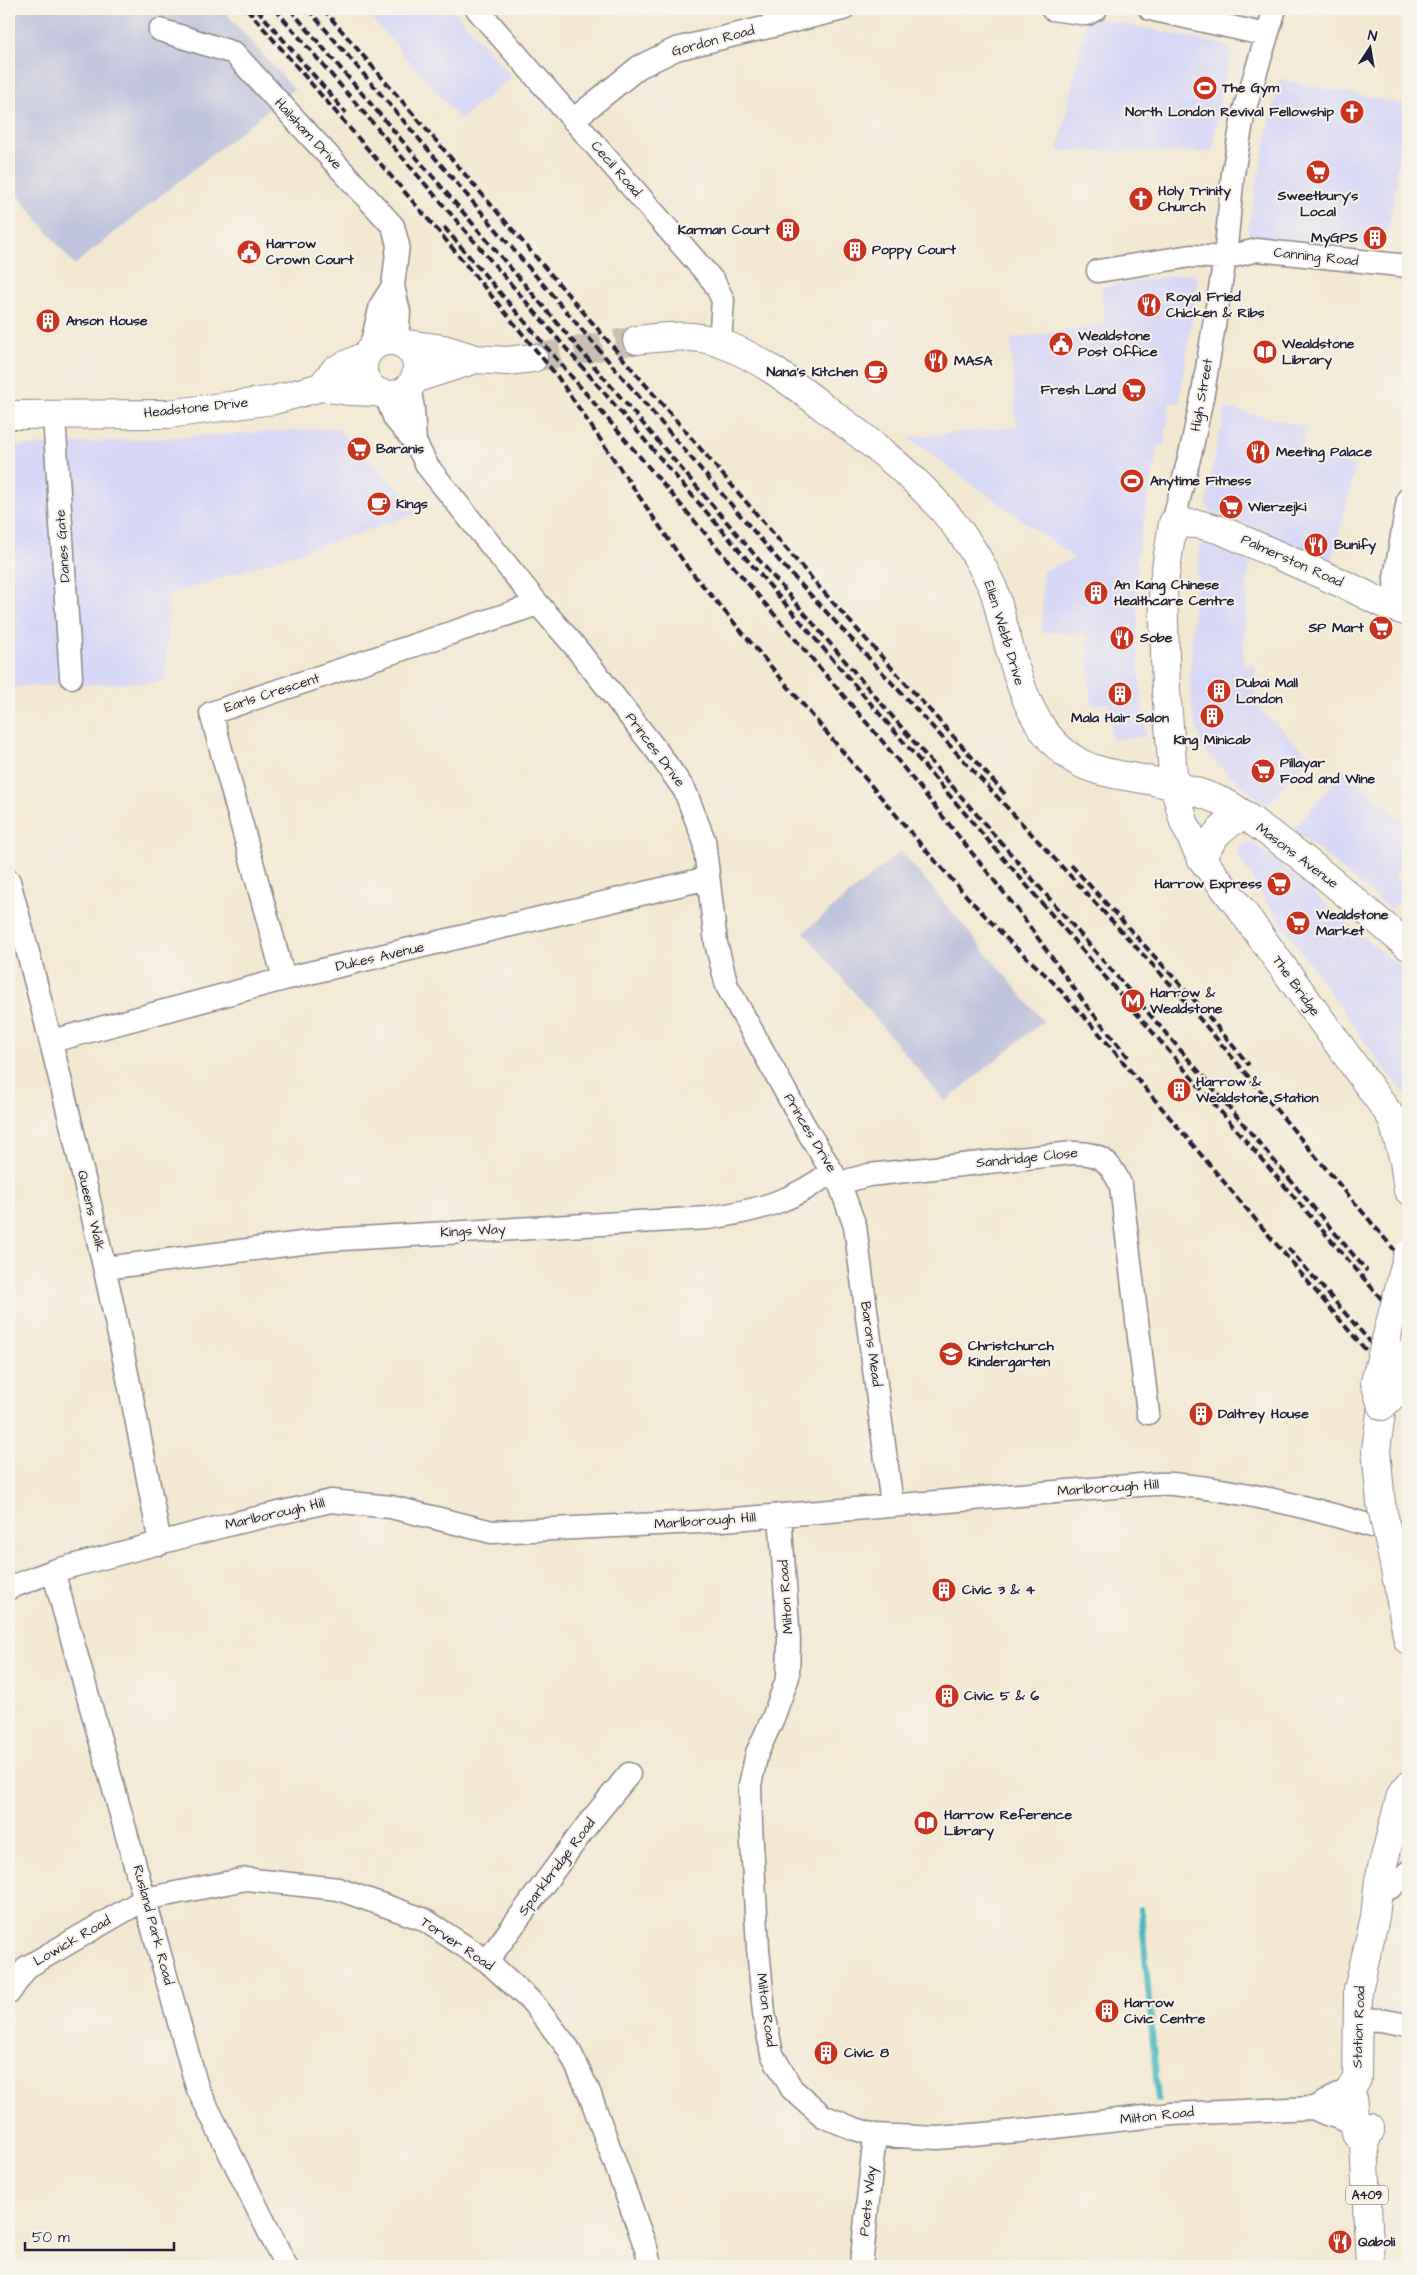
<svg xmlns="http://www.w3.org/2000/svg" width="1417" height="2275" font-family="'Architects Daughter',sans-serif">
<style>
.built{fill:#d7d7f8}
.industrial{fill:#bfc2dd}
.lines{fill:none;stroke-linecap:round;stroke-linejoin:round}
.stream{stroke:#4ab9c0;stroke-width:6}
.secondary-tunnel{stroke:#c9c0b3;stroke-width:28;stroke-dasharray:28 14;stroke-linecap:butt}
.street-casing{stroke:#8a8586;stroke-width:25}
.secondary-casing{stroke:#8a8586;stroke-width:30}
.primary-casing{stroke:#8a8586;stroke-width:30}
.street{stroke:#fff;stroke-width:22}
.secondary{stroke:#fff;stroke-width:28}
.primary{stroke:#fff;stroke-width:28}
.rail{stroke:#22223b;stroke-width:4;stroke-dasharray:8 4;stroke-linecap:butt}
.primary-bridge-casing{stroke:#8a8586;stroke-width:30;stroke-linecap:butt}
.primary-bridge{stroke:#fff;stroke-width:28}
.labels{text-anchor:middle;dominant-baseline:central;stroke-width:4;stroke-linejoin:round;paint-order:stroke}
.shield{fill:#f7f3e8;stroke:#62616f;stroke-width:1}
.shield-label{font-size:12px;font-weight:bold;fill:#22223b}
.street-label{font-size:14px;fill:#22223b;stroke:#f7f3e8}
.poi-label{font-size:14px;font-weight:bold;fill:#22223b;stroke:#f7f3e8;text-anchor:start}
</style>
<rect width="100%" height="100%" fill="#f7f3e8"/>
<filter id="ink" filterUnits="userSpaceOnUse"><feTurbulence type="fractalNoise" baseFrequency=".02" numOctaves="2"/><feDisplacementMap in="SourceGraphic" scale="10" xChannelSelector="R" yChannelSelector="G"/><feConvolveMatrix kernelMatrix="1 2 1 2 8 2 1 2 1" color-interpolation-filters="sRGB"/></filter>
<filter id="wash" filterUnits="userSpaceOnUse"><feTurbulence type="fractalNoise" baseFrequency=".0096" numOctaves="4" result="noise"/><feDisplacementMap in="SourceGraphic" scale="20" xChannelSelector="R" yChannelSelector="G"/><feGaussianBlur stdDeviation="1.12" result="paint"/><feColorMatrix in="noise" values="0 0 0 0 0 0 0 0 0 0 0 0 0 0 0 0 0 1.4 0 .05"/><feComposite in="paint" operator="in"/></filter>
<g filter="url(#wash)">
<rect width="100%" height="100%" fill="#f3e8d1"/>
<path class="built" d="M364,9H452L512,77L460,119Z
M1087,16L1226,45L1232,53L1223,87L1212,152L1058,151Z
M1279,79L1408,105L1395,177L1398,178L1385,246L1251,236L1247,231Z
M1191,273L1198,278L1179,404L1170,402L1164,445H1158L1137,556L1138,660L1146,736L1112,740L1109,704H1091L1087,635L1042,632L1043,571L1075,558L907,437L1016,427L1011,339L1105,324L1101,287Z
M1226,408L1307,427L1302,453L1356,466L1332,563L1254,527L1212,512L1206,505L1219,432H1221Z
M337,428L423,512L169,595L166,682L9,687V447Z
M1206,543L1251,563L1247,583L1243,664L1256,666L1255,697L1259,706L1269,718L1310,756L1267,807L1215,762L1202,747L1193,715L1190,683L1193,615L1200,546Z
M1344,770L1408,825V860L1394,877L1408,889L1391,910L1294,829Z
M1244,843H1253L1285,868L1369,942L1408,973V1097L1379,1062L1262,896L1237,852Z"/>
<path class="industrial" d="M9,9H222L294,89L74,265L9,183Z
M901,851L1043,1021L945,1102L804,932Z"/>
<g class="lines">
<path class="stream" d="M1141,1909L1158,2100"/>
</g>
</g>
<g filter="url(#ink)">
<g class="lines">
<path class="secondary-tunnel" d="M533,358L637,340"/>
<defs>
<path id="street" d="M477,9L714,282L723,300L720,343
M1052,9L1087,14L1096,9
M1150,9L1267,35
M160,30L234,53L393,226L398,245L393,286L399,312L397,342
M573,120L639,67L676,49L843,9
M1098,271L1191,256L1225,258L1257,250L1408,266
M370,350L381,305L393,286
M409,386L413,409L415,442
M385,394L395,419L415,442L428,467L538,604L573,644L657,751L685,791L704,840L716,943L727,986L804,1125L840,1185L855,1226L892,1505
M54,416L71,677
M1173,523L1192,446L1203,393L1225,258L1233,173L1244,111L1275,9
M1396,607L1395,578L1408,499
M9,881C68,1100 120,1321 160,1544
M284,979L211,713L538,604
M52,1041L284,979L708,878
M840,1185L850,1180L869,1175L1072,1153C1100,1152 1110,1161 1121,1186L1148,1413
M105,1268L325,1240L708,1218C756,1211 793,1202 832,1171
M780,1515L789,1640L788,1677L773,1718L757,1753L750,1785L751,1826L758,1948L764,2013L772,2054L792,2089L823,2116L852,2128L875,2135L938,2138L1019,2131L1172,2114L1314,2108L1351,2088
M53,1571L197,2087L286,2266
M9,1588L53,1571L231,1524L331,1501L391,1507L492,1532L699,1522L1115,1487C1133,1486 1153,1483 1172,1484C1252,1491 1331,1513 1408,1537
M1392,1887L1408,1872
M487,1961L588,1824L629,1774
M9,1993L27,1967L145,1899L246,1879L338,1889L423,1919L487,1961L533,2003L568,2048L589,2092L646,2248L650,2266
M1356,2019L1380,2020L1408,2025
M1314,2108C1327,2117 1342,2116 1355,2126
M861,2266L875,2135"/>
<path id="secondary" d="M637,340C665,337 693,333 720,343C757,356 791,382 822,406C890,457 953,503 990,582C996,592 998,605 1001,617C1015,667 1026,727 1072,758C1093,773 1123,775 1148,780C1174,785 1198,791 1223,802C1237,808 1249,819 1262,828C1314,864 1360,906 1408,946
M363 368a27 27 0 1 1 54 0a27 27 0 1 1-54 0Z
M400,343L444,349L476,359L507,361L533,358
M414,379L476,359
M321,387L335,370L365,356
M9,415L168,414L274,400L321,387L348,391L377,392
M1408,612L1384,604L1350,587L1221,530L1198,524L1173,523L1163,588L1166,690L1174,785L1184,822L1201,858L1240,908L1392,1118L1404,1161L1408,1190
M1201,858C1214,836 1220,825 1245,816"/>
<path id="primary" d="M1392,1118L1408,1136
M1381,1503L1376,1450L1382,1406
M1396,1574L1408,1640
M1370,2127V2132L1364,2142L1370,2266
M1364,2142L1356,2133L1351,2088L1357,2079L1358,1990L1375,1917L1379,1880L1401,1795L1408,1786"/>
</defs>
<use href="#street" class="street-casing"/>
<use href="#secondary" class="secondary-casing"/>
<use href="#primary" class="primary-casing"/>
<use href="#street" class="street"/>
<use href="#secondary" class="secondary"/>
<use href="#primary" class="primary"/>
<path class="rail" d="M247,9L440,233L557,376L688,568L923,847L970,900L1011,943L1050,979L1097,1031L1351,1333L1408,1398
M257,9L346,113
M275,9L1408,1330
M290,9L920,749L1196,1068L1367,1271
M308,9L781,563L1173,987L1408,1266
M323,9L820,588L1005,794
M444,227L883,742L1017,909L1086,1005L1129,1058
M1071,865L1198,1004L1249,1065
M1288,1248L1408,1385"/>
<defs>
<path id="primary-bridge" d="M1408,1254L1375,1382L1382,1406L1399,1389L1408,1353
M1381,1503L1396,1574"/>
</defs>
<use href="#primary-bridge" class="primary-bridge-casing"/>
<use href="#primary-bridge" class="primary-bridge"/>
</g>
</g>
<defs>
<symbol id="stadium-disc" viewBox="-11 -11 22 22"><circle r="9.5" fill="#c8321e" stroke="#f7f3e8"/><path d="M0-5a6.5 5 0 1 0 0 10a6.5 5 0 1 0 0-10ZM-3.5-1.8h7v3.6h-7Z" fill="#fff"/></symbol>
<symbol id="church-disc" viewBox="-11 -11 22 22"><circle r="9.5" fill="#c8321e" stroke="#f7f3e8"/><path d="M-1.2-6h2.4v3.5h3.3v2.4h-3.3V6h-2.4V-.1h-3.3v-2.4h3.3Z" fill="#fff"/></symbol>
<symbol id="supermarket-disc" viewBox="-11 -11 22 22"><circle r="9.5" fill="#c8321e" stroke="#f7f3e8"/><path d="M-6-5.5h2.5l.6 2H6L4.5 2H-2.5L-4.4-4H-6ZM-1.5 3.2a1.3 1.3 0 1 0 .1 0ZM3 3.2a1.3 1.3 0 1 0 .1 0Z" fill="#fff"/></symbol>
<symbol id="building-disc" viewBox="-11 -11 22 22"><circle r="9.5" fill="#c8321e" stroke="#f7f3e8"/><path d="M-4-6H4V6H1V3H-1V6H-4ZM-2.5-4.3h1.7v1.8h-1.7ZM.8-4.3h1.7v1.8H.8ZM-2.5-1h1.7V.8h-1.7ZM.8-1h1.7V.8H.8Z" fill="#fff"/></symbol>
<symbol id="civic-disc" viewBox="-11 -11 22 22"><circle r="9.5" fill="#c8321e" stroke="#f7f3e8"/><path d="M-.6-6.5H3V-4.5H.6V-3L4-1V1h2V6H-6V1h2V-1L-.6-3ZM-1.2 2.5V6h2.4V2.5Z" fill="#fff"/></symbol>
<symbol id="restaurant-disc" viewBox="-11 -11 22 22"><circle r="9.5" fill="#c8321e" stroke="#f7f3e8"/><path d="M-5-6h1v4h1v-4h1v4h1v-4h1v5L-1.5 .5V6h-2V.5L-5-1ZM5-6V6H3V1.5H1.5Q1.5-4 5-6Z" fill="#fff"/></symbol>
<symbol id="library-disc" viewBox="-11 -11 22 22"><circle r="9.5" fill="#c8321e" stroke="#f7f3e8"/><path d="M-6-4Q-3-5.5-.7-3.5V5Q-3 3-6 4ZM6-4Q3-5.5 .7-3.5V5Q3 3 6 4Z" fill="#fff"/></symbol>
<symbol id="cafe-disc" viewBox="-11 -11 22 22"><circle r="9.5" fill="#c8321e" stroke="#f7f3e8"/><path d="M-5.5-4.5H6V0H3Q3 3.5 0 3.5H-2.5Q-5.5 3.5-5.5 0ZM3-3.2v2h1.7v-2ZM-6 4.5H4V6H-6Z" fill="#fff"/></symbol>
<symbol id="metro-disc" viewBox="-11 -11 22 22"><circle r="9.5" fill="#c8321e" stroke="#f7f3e8"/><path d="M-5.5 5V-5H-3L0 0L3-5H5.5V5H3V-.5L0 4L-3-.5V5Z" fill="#fff"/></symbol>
<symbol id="school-disc" viewBox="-11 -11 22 22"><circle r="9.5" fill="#c8321e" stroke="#f7f3e8"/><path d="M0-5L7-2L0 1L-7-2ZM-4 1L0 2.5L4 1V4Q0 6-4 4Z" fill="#fff"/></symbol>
</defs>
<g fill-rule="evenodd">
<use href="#stadium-disc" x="1191" y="74" width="28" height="28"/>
<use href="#church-disc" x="1338" y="98" width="28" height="28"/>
<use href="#supermarket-disc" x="1304" y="158" width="28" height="28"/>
<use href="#church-disc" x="1127" y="185" width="28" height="28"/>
<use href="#building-disc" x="774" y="216" width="28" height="28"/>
<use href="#building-disc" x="1361" y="224" width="28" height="28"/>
<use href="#building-disc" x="841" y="236" width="28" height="28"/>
<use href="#civic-disc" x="235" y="238" width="28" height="28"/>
<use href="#restaurant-disc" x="1135" y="291" width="28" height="28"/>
<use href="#building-disc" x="34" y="307" width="28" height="28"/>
<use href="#civic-disc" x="1047" y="330" width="28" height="28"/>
<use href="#library-disc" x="1251" y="338" width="28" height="28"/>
<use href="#restaurant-disc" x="922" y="347" width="28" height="28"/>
<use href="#cafe-disc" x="862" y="358" width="28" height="28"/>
<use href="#supermarket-disc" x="1120" y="376" width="28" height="28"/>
<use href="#supermarket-disc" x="345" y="435" width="28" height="28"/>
<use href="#restaurant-disc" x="1244" y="438" width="28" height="28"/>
<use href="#stadium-disc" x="1118" y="467" width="28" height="28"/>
<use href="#cafe-disc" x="365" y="490" width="28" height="28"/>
<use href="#supermarket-disc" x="1217" y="493" width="28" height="28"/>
<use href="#restaurant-disc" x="1302" y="531" width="28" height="28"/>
<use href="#building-disc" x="1082" y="579" width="28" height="28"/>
<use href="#supermarket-disc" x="1367" y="614" width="28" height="28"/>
<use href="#restaurant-disc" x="1108" y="624" width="28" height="28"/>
<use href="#building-disc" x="1205" y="677" width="28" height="28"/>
<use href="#building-disc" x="1106" y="680" width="28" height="28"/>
<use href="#building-disc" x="1198" y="702" width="28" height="28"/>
<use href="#supermarket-disc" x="1249" y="757" width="28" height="28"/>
<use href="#supermarket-disc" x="1265" y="870" width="28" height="28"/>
<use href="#supermarket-disc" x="1284" y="909" width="28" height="28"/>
<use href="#metro-disc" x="1119" y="987" width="28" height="28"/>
<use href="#building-disc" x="1165" y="1076" width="28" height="28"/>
<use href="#school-disc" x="937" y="1340" width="28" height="28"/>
<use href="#building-disc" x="1187" y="1400" width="28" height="28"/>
<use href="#building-disc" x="930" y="1576" width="28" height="28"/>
<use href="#building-disc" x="933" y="1682" width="28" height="28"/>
<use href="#library-disc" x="912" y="1809" width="28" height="28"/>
<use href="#building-disc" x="1093" y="1997" width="28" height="28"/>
<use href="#building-disc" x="812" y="2039" width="28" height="28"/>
<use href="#restaurant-disc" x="1326" y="2228" width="28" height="28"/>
</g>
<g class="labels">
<rect class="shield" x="1346" y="2185.5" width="42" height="19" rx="4"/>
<g class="shield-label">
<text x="1367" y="2195">A409</text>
</g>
<g class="street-label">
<text transform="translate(713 41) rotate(-15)">Gordon Road</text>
<text transform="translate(308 134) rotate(47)">Hailsham Drive</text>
<text transform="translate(616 169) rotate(49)">Cecil Road</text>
<text transform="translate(1316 257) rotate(6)">Canning Road</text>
<text transform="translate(1202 395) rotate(-80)">High Street</text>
<text transform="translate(196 408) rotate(-6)">Headstone Drive</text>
<text transform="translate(63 546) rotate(-94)">Danes Gate</text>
<text transform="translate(1292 561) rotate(24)">Palmerston Road</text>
<text transform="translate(1004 633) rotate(73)">Ellen Webb Drive</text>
<text transform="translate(272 693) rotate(-18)">Earls Crescent</text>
<text transform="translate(655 750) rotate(53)">Princes Drive</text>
<text transform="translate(1297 856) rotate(37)">Masons Avenue</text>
<text transform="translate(380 957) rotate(-13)">Dukes Avenue</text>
<text transform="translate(1296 986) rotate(54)">The Bridge</text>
<text transform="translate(810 1133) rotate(59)">Princes Drive</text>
<text transform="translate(1027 1158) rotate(-6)">Sandridge Close</text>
<text transform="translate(91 1211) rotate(77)">Queens Walk</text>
<text transform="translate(473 1231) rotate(-3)">Kings Way</text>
<text transform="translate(871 1344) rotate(82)">Barons Mead</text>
<text transform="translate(1108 1488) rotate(-4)">Marlborough Hill</text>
<text transform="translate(275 1514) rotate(-13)">Marlborough Hill</text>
<text transform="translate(705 1521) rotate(-4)">Marlborough Hill</text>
<text transform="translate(786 1597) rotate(-94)">Milton Road</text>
<text transform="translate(557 1867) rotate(-53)">Sparkbridge Road</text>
<text transform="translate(153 1925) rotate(75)">Rusland Park Road</text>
<text transform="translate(72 1941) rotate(-30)">Lowick Road</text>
<text transform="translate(457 1944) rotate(34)">Torver Road</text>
<text transform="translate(766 2010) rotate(82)">Milton Road</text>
<text transform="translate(1359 2027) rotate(-88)">Station Road</text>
<text transform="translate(1157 2116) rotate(-6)">Milton Road</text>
<text transform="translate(868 2201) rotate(-84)">Poets Way</text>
</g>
<g class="poi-label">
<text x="1222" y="88">The Gym</text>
<text x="1334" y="112" text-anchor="end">North London Revival Fellowship</text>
<text x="1158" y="191">Holy Trinity<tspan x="1158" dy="16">Church</tspan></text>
<text x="1318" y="196" text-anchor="middle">Sweetbury's<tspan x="1318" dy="16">Local</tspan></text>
<text x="770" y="230" text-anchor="end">Karman Court</text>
<text x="1358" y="238" text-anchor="end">MyGPS</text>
<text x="266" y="244">Harrow<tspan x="266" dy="16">Crown Court</tspan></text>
<text x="872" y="250">Poppy Court</text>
<text x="1166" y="297">Royal Fried<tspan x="1166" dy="16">Chicken &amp; Ribs</tspan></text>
<text x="66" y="321">Anson House</text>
<text x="1078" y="336">Wealdstone<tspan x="1078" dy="16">Post Office</tspan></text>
<text x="1282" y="344">Wealdstone<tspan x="1282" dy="16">Library</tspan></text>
<text x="954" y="361">MASA</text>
<text x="858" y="372" text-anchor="end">Nana's Kitchen</text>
<text x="1116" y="390" text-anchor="end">Fresh Land</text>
<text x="376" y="449">Baranis</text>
<text x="1276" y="452">Meeting Palace</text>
<text x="1150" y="481">Anytime Fitness</text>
<text x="396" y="504">Kings</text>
<text x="1248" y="507">Wierzejki</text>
<text x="1334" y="545">Bunify</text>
<text x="1114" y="585">An Kang Chinese<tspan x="1114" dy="16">Healthcare Centre</tspan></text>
<text x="1364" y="628" text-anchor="end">SP Mart</text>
<text x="1140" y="638">Sobe</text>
<text x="1236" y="683">Dubai Mall<tspan x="1236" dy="16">London</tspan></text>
<text x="1120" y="718" text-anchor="middle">Mala Hair Salon</text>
<text x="1212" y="740" text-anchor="middle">King Minicab</text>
<text x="1280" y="763">Pillayar<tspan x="1280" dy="16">Food and Wine</tspan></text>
<text x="1262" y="884" text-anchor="end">Harrow Express</text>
<text x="1316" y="915">Wealdstone<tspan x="1316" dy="16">Market</tspan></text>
<text x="1150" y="993">Harrow &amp;<tspan x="1150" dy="16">Wealdstone</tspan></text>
<text x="1196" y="1082">Harrow &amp;<tspan x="1196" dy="16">Wealdstone Station</tspan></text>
<text x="968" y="1346">Christchurch<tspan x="968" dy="16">Kindergarten</tspan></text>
<text x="1218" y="1414">Daltrey House</text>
<text x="962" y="1590">Civic 3 &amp; 4</text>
<text x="964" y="1696">Civic 5 &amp; 6</text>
<text x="944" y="1815">Harrow Reference<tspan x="944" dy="16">Library</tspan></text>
<text x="1124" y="2003">Harrow<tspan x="1124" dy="16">Civic Centre</tspan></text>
<text x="844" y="2053">Civic 8</text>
<text x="1358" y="2242">Qaboli</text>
</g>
</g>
<rect width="1417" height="2275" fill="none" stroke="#f7f3e8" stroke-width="30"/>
<g transform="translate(1370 48) rotate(12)" stroke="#f7f3e8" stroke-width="4" paint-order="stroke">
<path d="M0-4L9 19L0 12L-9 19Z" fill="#22223b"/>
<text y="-8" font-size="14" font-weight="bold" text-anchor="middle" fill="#22223b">N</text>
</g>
<path d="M25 2242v8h149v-8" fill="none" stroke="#22223b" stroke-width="2.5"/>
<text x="32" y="2242" font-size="15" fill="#22223b" stroke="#f7f3e8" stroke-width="4" paint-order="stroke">50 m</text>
</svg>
